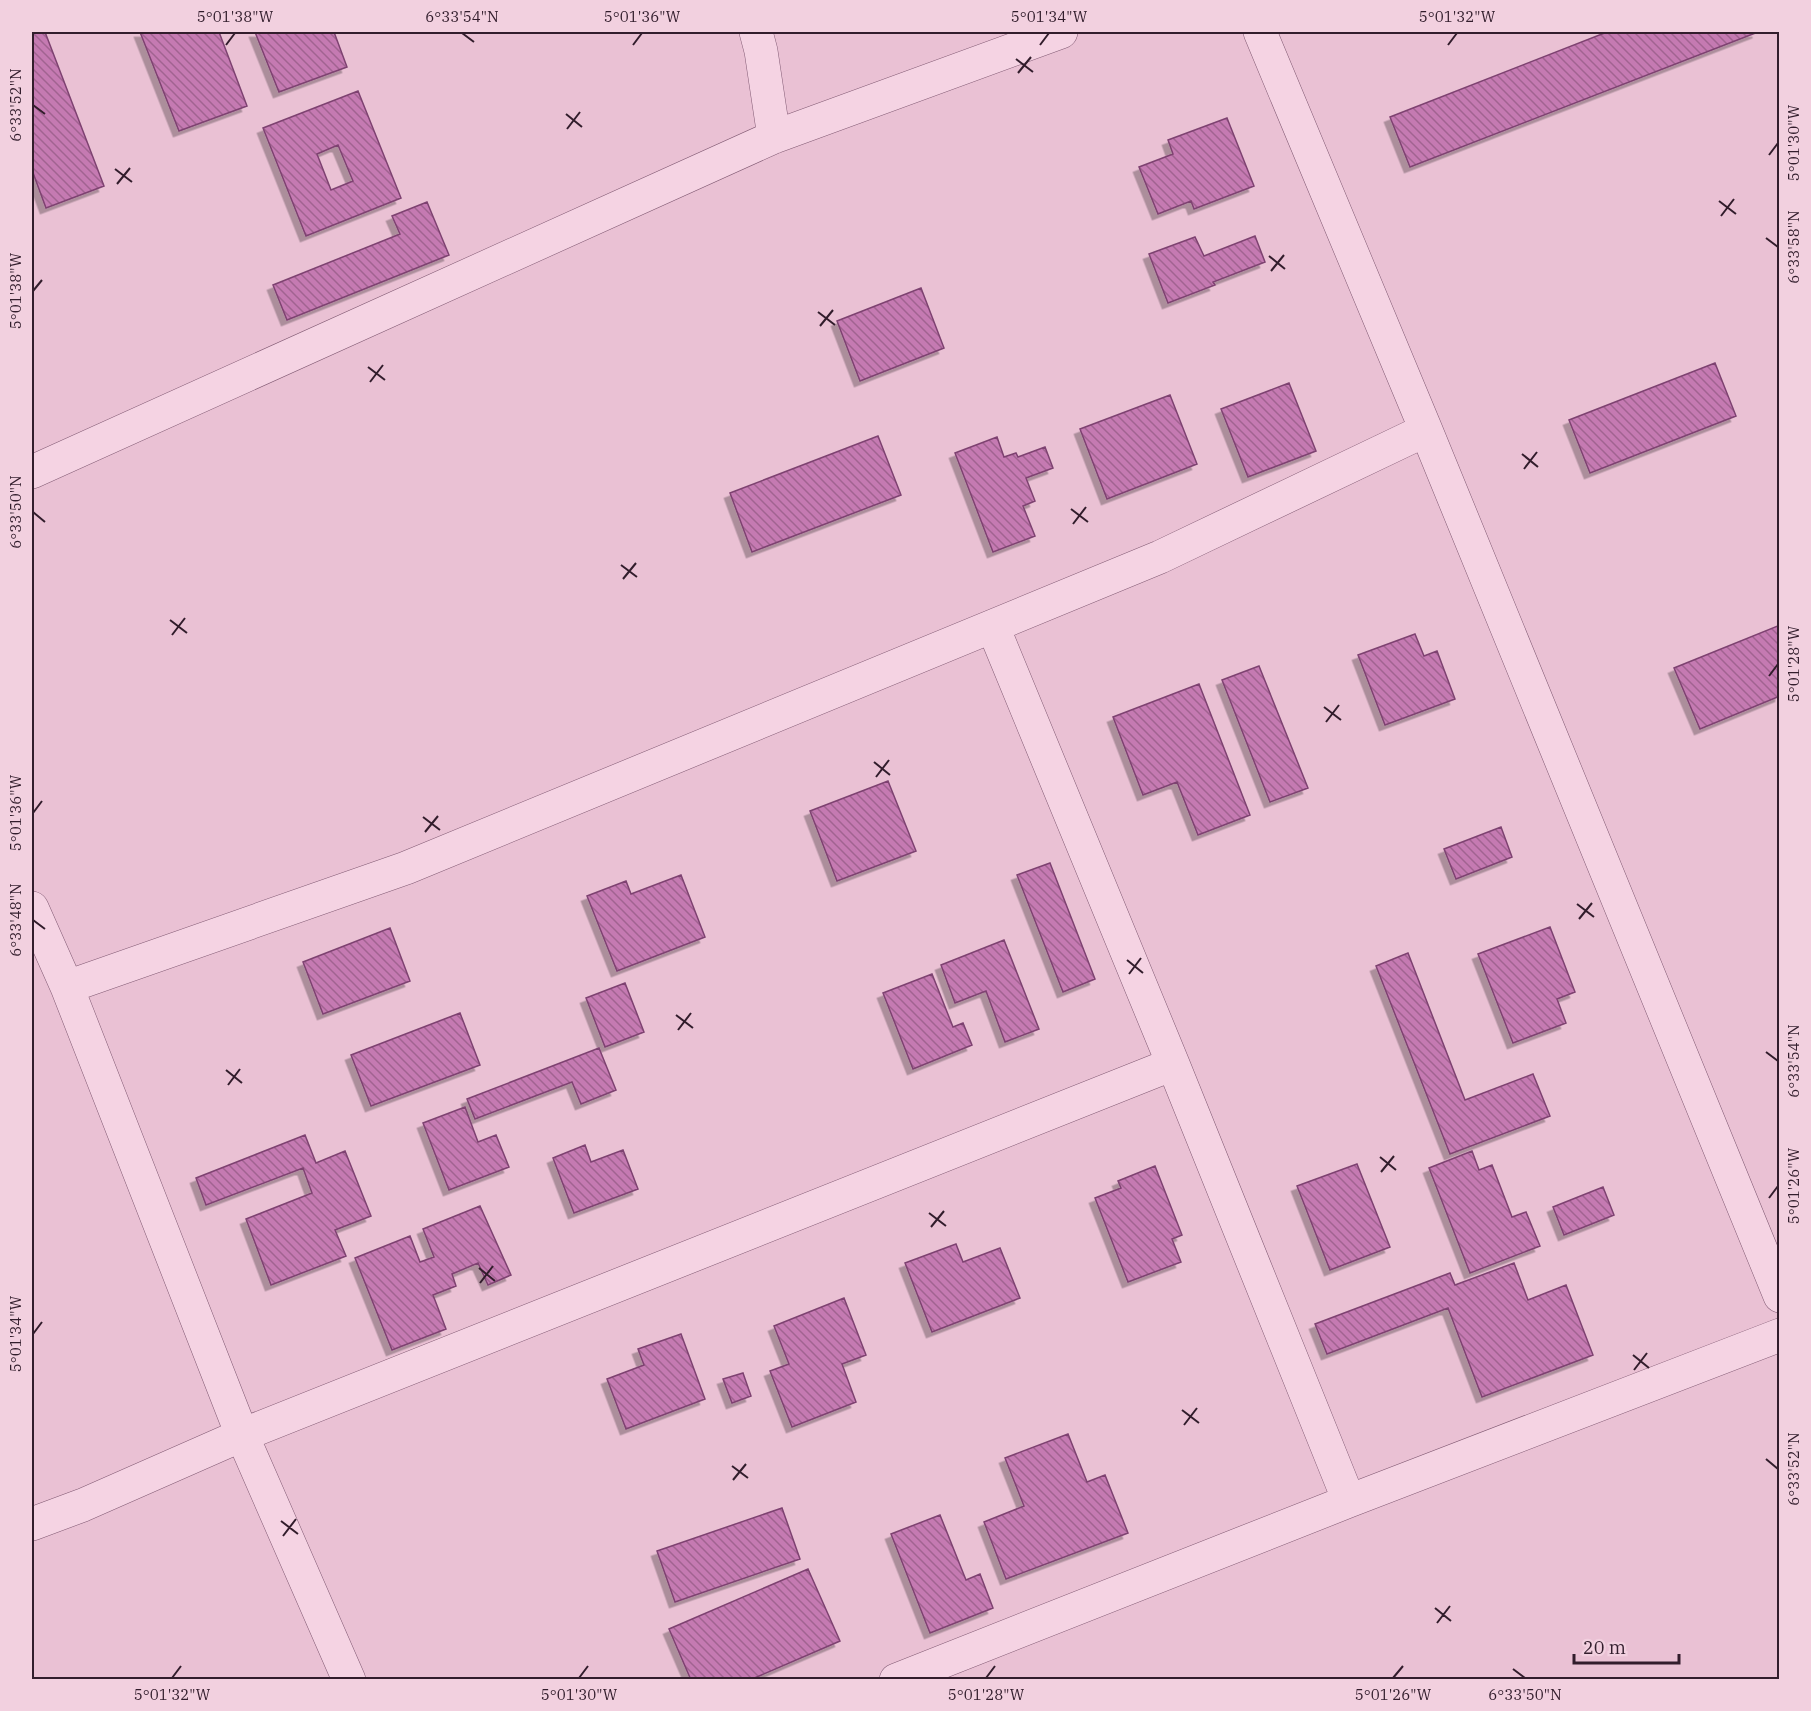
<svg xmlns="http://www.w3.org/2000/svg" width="1811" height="1711" font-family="'IBM Plex Serif',serif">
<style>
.building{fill:url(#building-back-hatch);stroke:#7e4271;stroke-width:1.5;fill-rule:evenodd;filter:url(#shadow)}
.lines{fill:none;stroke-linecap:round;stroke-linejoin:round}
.minor-casing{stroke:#815a73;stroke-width:34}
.minor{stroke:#f5d3e3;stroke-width:33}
.ticks{fill:none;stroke:#321d2c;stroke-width:2}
.neatline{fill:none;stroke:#321d2c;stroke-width:2}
.ticks-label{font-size:15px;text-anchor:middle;fill:#321d2c}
</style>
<defs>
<pattern id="building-back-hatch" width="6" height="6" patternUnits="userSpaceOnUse" patternTransform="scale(1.5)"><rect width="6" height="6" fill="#c57ab2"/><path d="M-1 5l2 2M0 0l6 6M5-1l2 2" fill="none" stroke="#a16391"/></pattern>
<filter id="shadow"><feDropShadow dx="-5.5" dy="5.5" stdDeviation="0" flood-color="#0004"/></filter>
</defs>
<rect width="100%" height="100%" fill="#eac1d4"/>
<path class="building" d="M32,32H45L104,186L46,208L32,170Z
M140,32H219L247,106L179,131Z
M255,32H334L347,67L279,92Z
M1607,32H1758L1410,167L1390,117Z
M358,91L401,198L306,236L263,128ZM338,145L353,181L331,190L317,154Z
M1227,118L1254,186L1194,209L1191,201L1158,214L1139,167L1173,154L1168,140Z
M427,202L449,255L287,320L273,285L400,234L392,216Z
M1255,236L1265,262L1213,282L1215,285L1168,303L1149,254L1195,237L1204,256Z
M921,288L944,348L860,381L837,321Z
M1715,363L1736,416L1590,473L1569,420Z
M1289,383L1316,451L1248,477L1221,409Z
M1170,395L1197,464L1107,499L1080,429Z
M878,436L901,495L752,552L730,493Z
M997,437L1004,457L1016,453L1018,457L1045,447L1053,468L1026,478L1035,501L1023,506L1035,536L993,552L955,453Z
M1780,625V696L1700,729L1674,668Z
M1415,634L1424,656L1437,651L1455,699L1385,725L1358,655Z
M1259,666L1308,788L1270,802L1222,680Z
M1199,684L1250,815L1198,835L1177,782L1143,795L1113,717Z
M888,781L916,851L837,881L810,811Z
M1501,827L1512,857L1456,879L1444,849Z
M1050,863L1095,979L1063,992L1017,875Z
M681,875L705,937L617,971L587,896L626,881L631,894Z
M1550,927L1575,992L1557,999L1566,1023L1513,1043L1478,954Z
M390,928L410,981L323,1014L303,962Z
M1004,940L1039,1029L1005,1042L986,991L955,1003L941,965Z
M1408,953L1465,1100L1533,1074L1550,1116L1450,1154L1376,966Z
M932,974L953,1027L963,1023L972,1045L913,1069L883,993Z
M625,983L644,1032L605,1047L586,998Z
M460,1013L480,1065L371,1106L351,1055Z
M599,1048L616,1090L581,1104L572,1082L475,1119L467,1099Z
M465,1107L478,1142L496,1135L509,1167L449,1190L423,1123Z
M305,1135L316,1163L345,1151L371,1216L335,1230L346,1256L271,1285L246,1219L312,1193L303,1168L206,1205L196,1178Z
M585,1145L591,1162L623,1150L638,1189L574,1213L553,1158Z
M1472,1151L1479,1170L1492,1165L1512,1217L1526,1212L1540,1246L1470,1273L1429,1168Z
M1357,1164L1390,1247L1330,1270L1297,1186Z
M1155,1166L1182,1235L1172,1239L1181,1262L1128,1282L1095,1198L1121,1188L1118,1181Z
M1603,1187L1614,1215L1564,1235L1553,1207Z
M480,1206L511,1275L488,1285L478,1263L452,1274L456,1286L433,1295L446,1329L392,1350L355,1258L410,1236L420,1262L434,1257L423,1229Z
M956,1244L963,1262L1000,1248L1020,1298L932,1332L905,1263Z
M1514,1263L1528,1300L1566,1285L1593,1355L1482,1397L1448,1308L1327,1354L1315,1324L1450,1273L1455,1285Z
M844,1298L866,1355L842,1364L856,1402L792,1427L770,1371L789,1364L774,1326Z
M681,1334L705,1399L626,1429L607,1379L644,1365L638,1349Z
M743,1373L751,1396L732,1403L723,1379Z
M1068,1434L1087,1482L1105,1475L1128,1533L1006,1579L984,1522L1024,1506L1005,1458Z
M782,1508L800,1559L675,1602L657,1551Z
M940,1515L966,1580L980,1574L993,1608L930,1633L891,1534Z
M808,1569L840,1641L750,1680H691L669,1629Z"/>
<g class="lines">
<defs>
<path id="minor" d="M756,32L761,51L774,137
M1260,32L1426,430L1780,1296
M32,472L774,137L1061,32
M993,627L1173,1064L1349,1501
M32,908L67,987L242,1435L349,1680
M67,987L406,868L1160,557L1426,430
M32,1524L83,1505L242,1435L1173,1064
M896,1680L1349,1501L1780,1335"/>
</defs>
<use href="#minor" class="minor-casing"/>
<use href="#minor" class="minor"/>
</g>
<path class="ticks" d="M462,33L474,42M226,45L235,33M633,45L642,33M1040,45L1049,33M1448,45L1457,33M1016,59L1033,72M1018,73L1031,57M33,105L45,114M566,114L582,127M567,129L580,112M1769,155L1778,143M115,169L132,182M117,184L130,168M1719,201L1736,214M1721,216L1734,199M1766,238L1778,247M1269,256L1285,269M1271,271L1284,255M33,291L42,280M818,312L835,325M820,326L833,310M368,367L385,380M370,382L383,365M1522,454L1538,467M1524,469L1537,452M1071,509L1088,522M33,512L45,522M1073,524L1086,507M621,565L637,577M623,579L636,563M170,620L187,633M172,635L185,618M1769,676L1778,664M1324,707L1341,720M1326,722L1339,705M874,762L890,775M876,777L889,760M33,813L42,801M423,817L440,830M425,832L438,816M1577,904L1594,917M1579,919L1592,903M33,920L45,929M1127,960L1143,973M1129,974L1141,958M676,1015L693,1028M678,1030L691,1013M1766,1052L1778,1061M226,1070L242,1083M228,1085L240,1069M1380,1157L1396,1170M1381,1172L1394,1156M1769,1198L1778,1186M929,1213L946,1226M931,1227L944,1211M479,1268L495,1281M480,1283L493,1266M33,1334L42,1322M1633,1355L1649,1368M1634,1370L1647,1353M1182,1410L1199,1423M1184,1425L1197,1408M1766,1459L1778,1469M732,1466L748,1478M733,1480L746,1464M281,1521L298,1534M283,1536L296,1519M1435,1608L1451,1621M1437,1623L1450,1606M1513,1669L1525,1678M172,1678L181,1666M579,1678L588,1666M986,1678L995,1666M1393,1678L1403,1666"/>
<rect width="1811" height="1711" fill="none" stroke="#f2d0df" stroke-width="66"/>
<path d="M1574 1654v9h105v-9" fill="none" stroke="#321d2c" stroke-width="3"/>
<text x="1583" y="1654" font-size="18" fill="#321d2c" stroke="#f2d0df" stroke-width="4.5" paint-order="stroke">20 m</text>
<rect x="33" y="33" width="1745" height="1645" class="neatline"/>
<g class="ticks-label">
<text x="235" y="22">5°01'38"W</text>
<text x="462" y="22">6°33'54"N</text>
<text x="642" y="22">5°01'36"W</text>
<text x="1049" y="22">5°01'34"W</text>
<text x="1457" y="22">5°01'32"W</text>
<text transform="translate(16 105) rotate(-90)" y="5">6°33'52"N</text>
<text transform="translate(1794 143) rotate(-90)" y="5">5°01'30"W</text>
<text transform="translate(1794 247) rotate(-90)" y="5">6°33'58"N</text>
<text transform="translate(16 291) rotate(-90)" y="5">5°01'38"W</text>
<text transform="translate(16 512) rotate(-90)" y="5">6°33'50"N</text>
<text transform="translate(1794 664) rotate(-90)" y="5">5°01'28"W</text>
<text transform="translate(16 813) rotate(-90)" y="5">5°01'36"W</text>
<text transform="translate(16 920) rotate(-90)" y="5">6°33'48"N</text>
<text transform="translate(1794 1061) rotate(-90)" y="5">6°33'54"N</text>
<text transform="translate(1794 1186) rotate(-90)" y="5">5°01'26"W</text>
<text transform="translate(16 1334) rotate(-90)" y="5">5°01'34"W</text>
<text transform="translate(1794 1469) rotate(-90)" y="5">6°33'52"N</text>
<text x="172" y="1700">5°01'32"W</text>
<text x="579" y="1700">5°01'30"W</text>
<text x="986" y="1700">5°01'28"W</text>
<text x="1393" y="1700">5°01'26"W</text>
<text x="1525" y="1700">6°33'50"N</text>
</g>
</svg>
